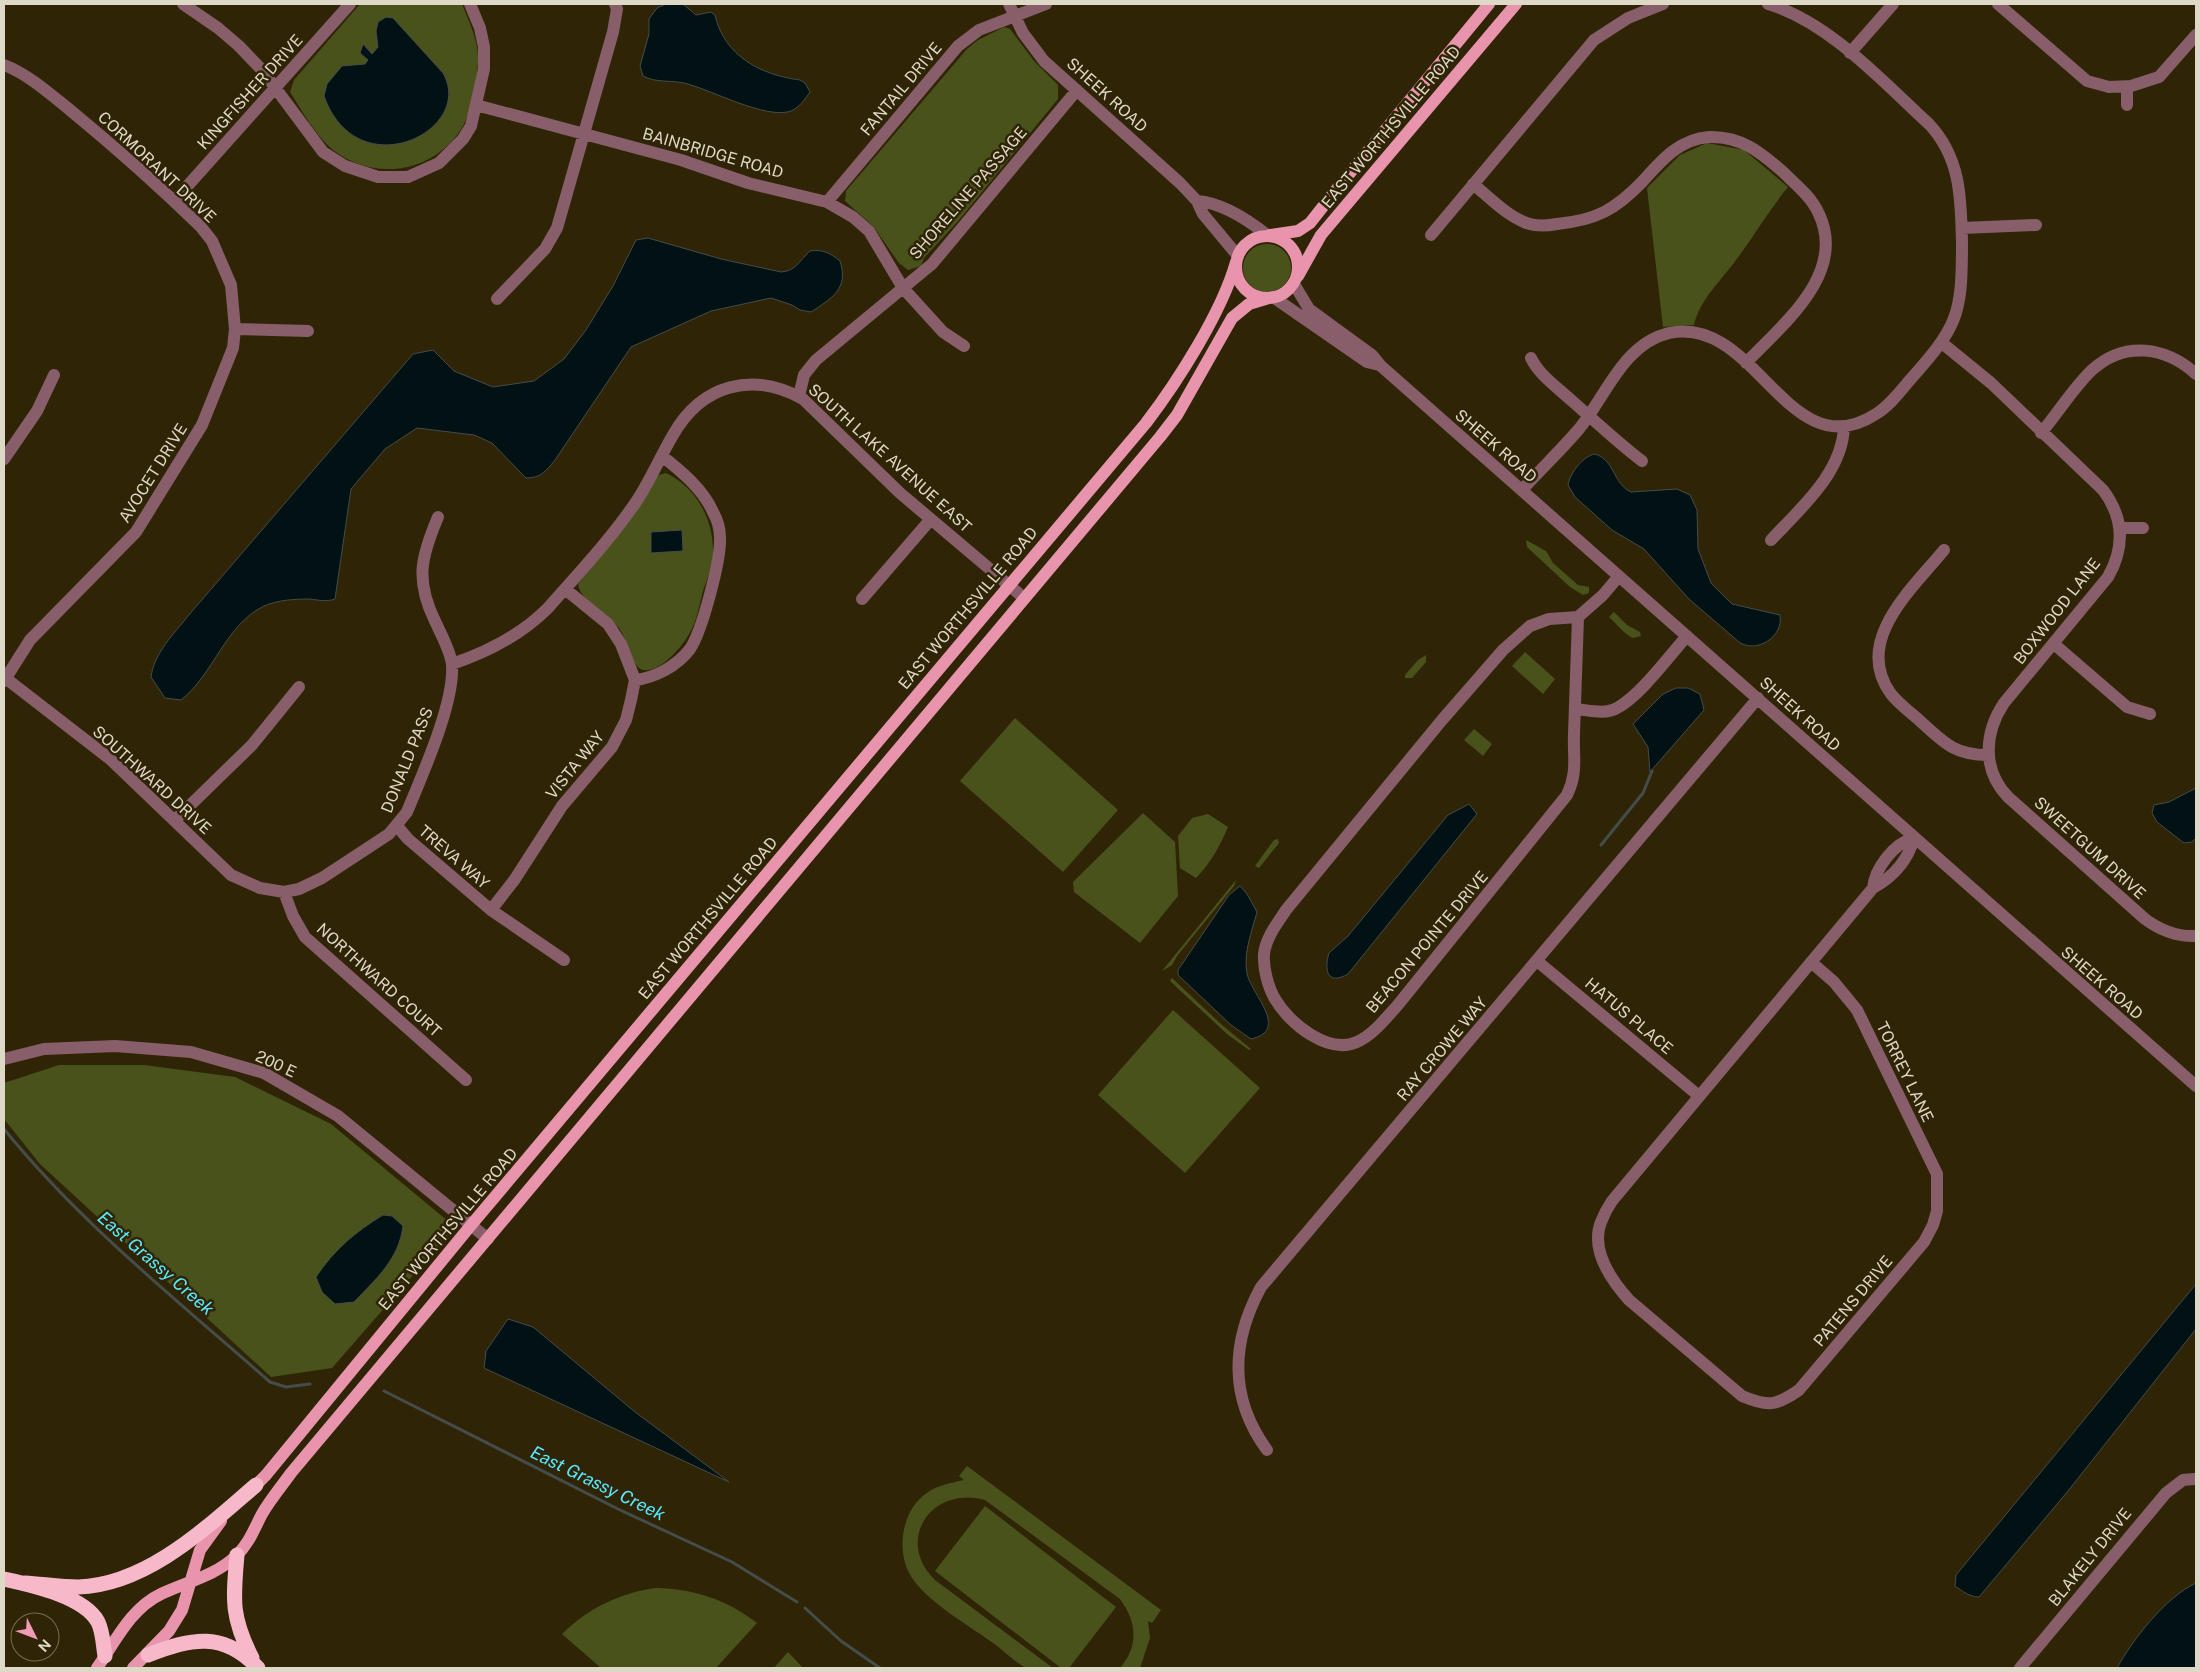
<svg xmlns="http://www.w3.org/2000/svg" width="2200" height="1672" font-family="'Public Sans',sans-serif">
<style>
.green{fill:#4a521b}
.water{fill:#021114;stroke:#444d4a}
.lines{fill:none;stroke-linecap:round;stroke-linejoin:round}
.stream{stroke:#444d4a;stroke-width:3}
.minor{stroke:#875e69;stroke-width:12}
.major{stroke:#e994ad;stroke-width:12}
.highway{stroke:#f7b9ca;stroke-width:15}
.labels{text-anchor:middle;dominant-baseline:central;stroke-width:5;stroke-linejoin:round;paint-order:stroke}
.street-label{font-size:16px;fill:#ded8c7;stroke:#2f2506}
.water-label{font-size:18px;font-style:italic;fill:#5ae9fc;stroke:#2f2506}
</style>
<rect width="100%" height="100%" fill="#2f2506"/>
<path class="green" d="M360,4H462C469,22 479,41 478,62C477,83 472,114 460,131C430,174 374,181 333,150C316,136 302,111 290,92L294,80Z
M1004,27L1010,29L1034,61L1058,85V99L959,220L924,258L921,266L908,270L899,263L873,226L845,201L846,191L967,49L978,40Z
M1707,143L1744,150L1788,187C1769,210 1754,236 1736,260C1721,281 1700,299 1694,325L1663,327L1647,188L1680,155Z
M1243 268a24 24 0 1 1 48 0a24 24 0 1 1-48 0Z
M666,473C697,488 714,520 713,554C713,566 707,579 703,591C699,606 697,621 689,634C683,646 655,679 639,668C631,663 626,637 619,628C607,614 581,602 578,584L655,479L659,475Z
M1526,540L1546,551L1553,563L1578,585L1589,587V593L1583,595L1570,587L1527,547Z
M1614,612L1627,625L1640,632L1641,636L1633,638C1624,634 1617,624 1609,617Z
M1525,652L1555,679L1543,694L1512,666Z
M1426,655V662L1412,678H1405V675L1418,660Z
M1015,718L1118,810L1063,872L960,781Z
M1474,729L1492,744L1483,756L1464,740Z
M1143,813L1175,842L1178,896L1140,943L1074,892L1073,882Z
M1208,814L1228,827C1220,846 1210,864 1196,878L1180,868L1178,836L1192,818Z
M1278,839L1279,843L1259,868L1255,866L1274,840Z
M1236,880L1234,886L1177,956L1172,965L1162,971Z
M1172,978L1222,1025L1251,1049L1249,1050L1227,1034L1170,981Z
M1173,1010L1260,1088L1185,1173L1098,1095Z
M59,1065H144L235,1077L331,1124L455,1227L332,1368L271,1377L40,1164L4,1119V1083Z
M967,1466L1161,1610L1152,1623L1148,1621L1150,1638L1140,1668H1120C1139,1646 1137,1622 1120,1599L985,1500C932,1485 894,1540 935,1580L1053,1668C1046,1668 1033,1671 1026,1668C1016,1663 1005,1652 996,1645C970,1626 930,1604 912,1578C895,1552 901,1510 928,1492C939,1485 951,1483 964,1480L959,1476Z
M985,1506L1116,1607L1069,1668H1061L935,1571Z
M656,1588C694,1589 726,1599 757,1623L716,1668H601L562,1634C589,1608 619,1593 656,1588Z
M788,1652L803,1668H774Z"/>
<path class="water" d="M666,4H683L696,15L711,12L715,15C724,56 761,75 800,80L805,83L810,92C805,99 800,107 791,111C766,120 710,89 684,83C670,80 656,83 643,76L640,66L649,34V19L657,8Z
M386,17L393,18L443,73C476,131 357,189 324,96L327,84L342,66L365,64L368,60L360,53L363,44L372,54L378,47L376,31L378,22Z
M648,238L721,259L781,272C796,271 799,261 810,251C823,249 830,253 840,261C849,289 832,298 811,312L800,310L792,305L771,298L711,311L631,347L555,460C546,471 541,478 526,478L492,443L474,435L417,428L385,449L351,489L335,599C326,602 319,600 309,599C294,599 278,600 264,606C225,625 214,674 181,700L165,698L151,677C154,653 174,634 188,616L413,354L433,350L454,371L493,387L534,381L564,359L586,330L613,286L636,240Z
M1595,454C1615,460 1613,484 1631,492L1677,489L1690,495L1697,510L1698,549L1711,583L1732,604L1780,615C1784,637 1756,654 1739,642L1689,599L1644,549L1612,530L1575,497L1568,485C1570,473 1583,456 1595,454Z
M682,530L683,551L651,553V532Z
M1676,688H1688L1700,694L1704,710L1650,772L1648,747L1633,724L1663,694Z
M2196,788V838L2192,842L2184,843L2157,822L2152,813L2154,805L2169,802Z
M1469,804L1477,814L1348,974C1327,986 1324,970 1329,953L1348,936L1448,815Z
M1240,886L1247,894L1257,912C1252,931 1243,953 1247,973C1250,993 1291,1030 1251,1039L1231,1025L1178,975V970L1229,895Z
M383,1215L392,1216L403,1226C399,1259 376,1279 354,1302L335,1304L322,1292L316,1277C334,1250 355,1232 383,1215Z
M2196,1284V1329L2068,1491L1979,1597C1970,1597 1962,1591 1955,1586L1956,1575Z
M508,1319L533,1327L635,1412L729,1482L484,1368L486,1351Z
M2196,1583V1668H2117C2133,1639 2166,1597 2196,1583Z"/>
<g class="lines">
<path class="stream" d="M1601,845L1643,793L1652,771
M4,1129C81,1224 178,1301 270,1382L286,1387L310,1384
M384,1391L618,1509L732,1562L797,1602
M805,1608L841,1641L880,1668"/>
<path class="minor" d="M183,4L218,28L239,46L262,70L323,152L345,166L378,177H408L439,163L463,139L471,126L484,69V47L480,28L470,4
M1009,4L1023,33L1044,61L1180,183L1197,201L1203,214L1238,256
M1998,4L2087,81L2109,87L2131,86L2159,77L2196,35
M1850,53L1893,4
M4,65C28,74 50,94 70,110C115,147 159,186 201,227L212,241L231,285L235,329L233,348L202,425L136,532L30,640L4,681
M2127,87V105
M476,105L681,160L748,183L827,202L853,217L869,231L903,288L943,332L964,346
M1473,184C1489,197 1505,214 1524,222C1535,227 1546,226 1557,224C1596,220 1615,210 1642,182C1661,161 1679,139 1709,137C1741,136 1760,152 1782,171C1795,184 1811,196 1819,214C1847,274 1783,324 1746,363
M174,201L350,4
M1197,201C1223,203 1247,219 1267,235
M827,202L958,46L979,30L1046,4
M1962,228L2036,225
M1431,235L1594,40L1628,18L1663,4
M1294,284L1309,309L1372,355L1381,366L2196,1086
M1273,297L1367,362L1379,365
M497,299L545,249L557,228L613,32L617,9L615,4
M235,329L308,331
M1942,343L1991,383L2103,490C2124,518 2125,547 2108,577L2004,703C1984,733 1982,770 2008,797L2145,919C2160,930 2177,937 2196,936
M1531,358C1539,375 1558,388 1571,400C1595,421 1617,442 1642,461
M799,396L804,375L816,360L932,264L1077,90
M2041,433C2058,413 2073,388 2092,370C2125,340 2166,347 2196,374
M4,459L37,411L54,375
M1522,490C1541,469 1561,450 1579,429C1606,396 1623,344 1669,333C1756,314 1788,471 1876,414C1889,406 1899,393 1909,381C1958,326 1962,316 1962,243C1961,199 1961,158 1929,124C1882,81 1829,22 1768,4
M2121,528H2143
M1771,540C1801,508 1843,472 1844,426
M1944,550C1913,588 1852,641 1891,694C1899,704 1910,712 1919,720C1943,742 1954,755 1988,755
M862,599L931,519
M1578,617C1577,656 1575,695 1574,734C1573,758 1578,772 1567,795L1397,1006C1385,1019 1373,1035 1357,1042C1328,1055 1289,1023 1275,999C1268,987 1263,968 1264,954C1266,937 1277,924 1286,910L1442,720L1503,650L1530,626L1549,619L1578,617L1603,595L1619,576
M2054,644L2127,707L2150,714
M452,664C488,652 521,635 548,608C578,574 610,540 636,502C650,481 660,457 673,435C702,384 753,371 803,399L900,493L1024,598
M4,677L110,759L231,875L260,888L284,892L299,889L322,878L389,834L407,812C422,775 455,703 452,664C450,650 441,634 435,621C415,580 421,557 438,517
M635,680C655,678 677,666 690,649C702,631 721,560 720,538C720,530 717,519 713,512C703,489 681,471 662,456
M1575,709C1588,710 1605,715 1617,708C1639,697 1670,655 1687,636
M175,820L252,745L299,687
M397,826L408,839L491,910L564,960
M1873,888C1875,868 1894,843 1914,838
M284,892L293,916L305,937L466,1080
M491,910L515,879L562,806L612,747L626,720L631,700L635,680L621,644L608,624L565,589
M1537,961L1699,1096
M1811,962L1834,982L1857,1010L1937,1174V1211L1933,1225L1924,1242L1799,1390C1776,1406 1768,1407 1742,1396L1629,1300C1612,1281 1590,1250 1601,1222C1604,1214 1608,1207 1612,1201L1873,888C1893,877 1908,860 1914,838
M4,1059L44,1049L115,1046L191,1052L264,1073L338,1116L488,1239
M1267,1450C1229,1398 1231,1342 1261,1287L1758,698
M2020,1668L2166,1493L2183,1480L2194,1479"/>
<path class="major" d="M1270,235L1298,231L1310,223L1340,185L1489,4
M1236 267a31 31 0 1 1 62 0a31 31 0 1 1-62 0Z
M1298,276L1321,235L1516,4
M250,1491L266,1475L472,1224L1146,423C1178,381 1222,312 1236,262
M97,1668C115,1642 131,1608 161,1594C186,1582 215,1576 236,1556C249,1544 254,1529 262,1514C270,1500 281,1487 291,1473L1160,437L1177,415L1232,318L1249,304L1269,298
M133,1668L169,1631L182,1610L200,1550L221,1521"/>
<path class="highway" d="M237,1555C233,1600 231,1617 252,1658
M4,1579C31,1585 84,1596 98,1622C103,1632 103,1645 105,1656
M25,1583C42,1584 61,1587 78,1587C147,1585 207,1527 256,1485
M148,1655C190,1638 224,1631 258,1668"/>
</g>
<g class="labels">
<g class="street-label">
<text transform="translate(901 89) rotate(-50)">FANTAIL DRIVE</text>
<text transform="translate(250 92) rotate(-48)">KINGFISHER DRIVE</text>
<text transform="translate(1107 95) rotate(42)">SHEEK ROAD</text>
<text transform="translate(1391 127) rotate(-50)">EAST WORTHSVILLE ROAD</text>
<text transform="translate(713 153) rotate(16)">BAINBRIDGE ROAD</text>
<text transform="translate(157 167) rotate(43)">CORMORANT DRIVE</text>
<text transform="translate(968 193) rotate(-49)">SHORELINE PASSAGE</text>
<text transform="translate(1496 446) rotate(41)">SHEEK ROAD</text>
<text transform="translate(890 458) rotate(42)">SOUTH LAKE AVENUE EAST</text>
<text transform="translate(153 473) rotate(-58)">AVOCET DRIVE</text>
<text transform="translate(968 608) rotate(-50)">EAST WORTHSVILLE ROAD</text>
<text transform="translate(2057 611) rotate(-52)">BOXWOOD LANE</text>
<text transform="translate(1800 714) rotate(42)">SHEEK ROAD</text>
<text transform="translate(407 760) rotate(-68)">DONALD PASS</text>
<text transform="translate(575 765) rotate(-51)">VISTA WAY</text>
<text transform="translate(152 780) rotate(42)">SOUTHWARD DRIVE</text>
<text transform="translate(2090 848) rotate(42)">SWEETGUM DRIVE</text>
<text transform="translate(454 857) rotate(41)">TREVA WAY</text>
<text transform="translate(708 918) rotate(-50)">EAST WORTHSVILLE ROAD</text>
<text transform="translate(1427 942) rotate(-50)">BEACON POINTE DRIVE</text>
<text transform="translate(379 980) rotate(42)">NORTHWARD COURT</text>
<text transform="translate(2102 983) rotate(41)">SHEEK ROAD</text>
<text transform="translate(1629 1016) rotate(40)">HATUS PLACE</text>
<text transform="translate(1442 1049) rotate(-50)">RAY CROWE WAY</text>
<text transform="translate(276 1064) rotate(25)">200 E</text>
<text transform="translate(1905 1072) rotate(64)">TORREY LANE</text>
<text transform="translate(448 1229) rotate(-50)">EAST WORTHSVILLE ROAD</text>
<text transform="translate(1853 1301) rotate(-50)">PATENS DRIVE</text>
<text transform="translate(2090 1557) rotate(-51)">BLAKELY DRIVE</text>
</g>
<g class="water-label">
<text transform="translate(156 1263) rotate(41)">East Grassy Creek</text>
<text transform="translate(598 1483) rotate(26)">East Grassy Creek</text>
</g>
</g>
<rect width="2200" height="1672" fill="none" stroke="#ded8c7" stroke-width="10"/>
<g transform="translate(35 1637) rotate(132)"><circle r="24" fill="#2f2506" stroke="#756d53"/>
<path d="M0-4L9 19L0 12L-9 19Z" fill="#f09ab7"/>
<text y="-8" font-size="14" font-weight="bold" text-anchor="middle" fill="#ded8c7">N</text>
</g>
</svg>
